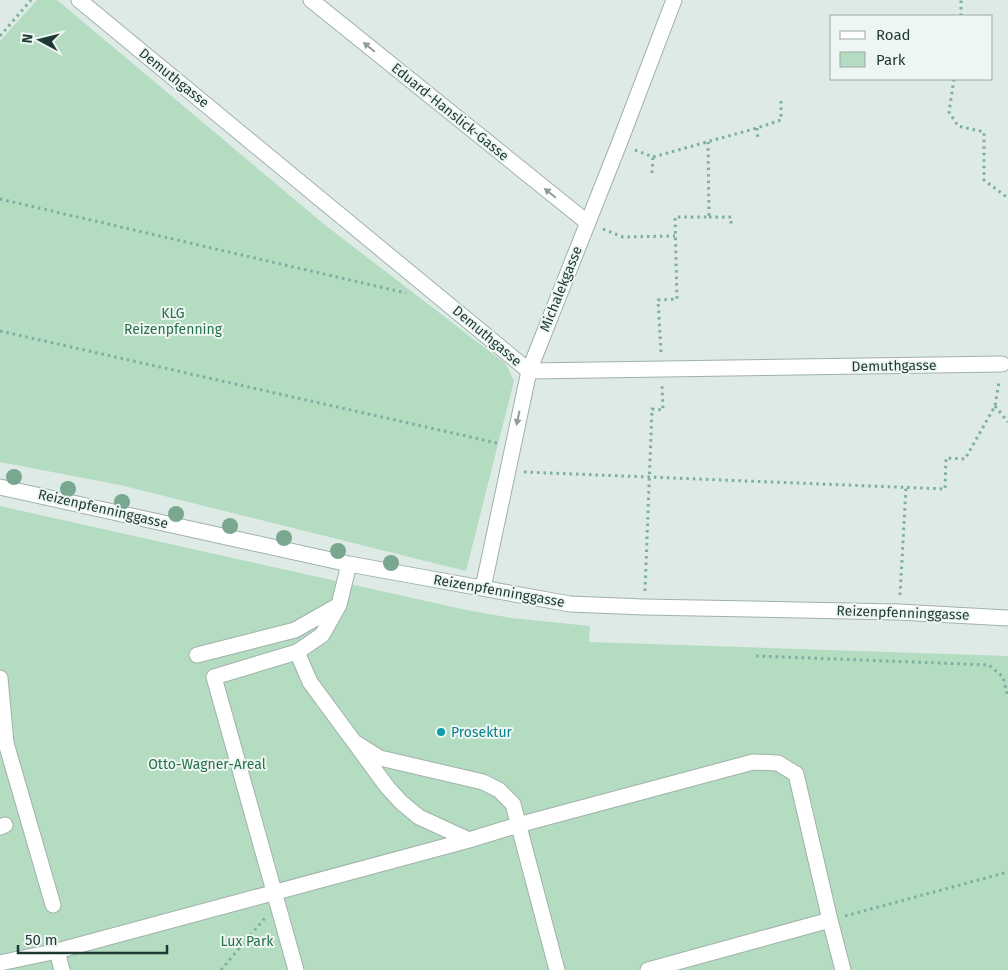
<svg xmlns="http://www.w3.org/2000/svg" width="1008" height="970" font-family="'Fira Sans',sans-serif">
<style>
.green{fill:#b4dcc1}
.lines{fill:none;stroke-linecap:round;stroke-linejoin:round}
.minor-casing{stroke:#a0b1ac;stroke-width:17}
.path{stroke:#7cafa2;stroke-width:3;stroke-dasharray:2.5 4;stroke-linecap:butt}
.minor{stroke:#fff;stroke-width:15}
.tree{fill:#79a78f}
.oneway{fill:#8e9c9a}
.culture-dot{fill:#0f9aa8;stroke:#edf6f2;stroke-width:2}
.labels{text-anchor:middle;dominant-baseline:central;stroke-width:4;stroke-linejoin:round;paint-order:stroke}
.street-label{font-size:14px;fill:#1e3934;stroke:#edf6f2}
.park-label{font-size:14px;fill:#277148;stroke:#edf6f2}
.culture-label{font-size:14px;fill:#0d838f;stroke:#edf6f2;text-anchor:start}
</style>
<rect width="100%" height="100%" fill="#ddeae5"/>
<path class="green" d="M37,0H57L325,225L506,364L514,381L466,571L120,485L0,462V41Z
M0,506L466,610L511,618L590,626L589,642L1008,656V970H0Z"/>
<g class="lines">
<defs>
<path id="minor" d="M79,0L529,371L1002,364
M311,0L588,223
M0,487L349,564L570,604L644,607L898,612L1008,618
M483,588L529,371L619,144L674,0
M297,652L310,682L388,788L402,803L419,817L469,840
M197,655L295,630L339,605
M0,678L6,743L53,905
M356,743L380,758L483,782L499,790L513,804L557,970
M0,827L5,825
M57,951L62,970
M0,963L57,951L469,840L518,825L753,762L778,763L796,774L830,920L843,970
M296,970L214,677L297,652L322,635L339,605L349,564
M648,970L830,920"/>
</defs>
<use href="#minor" class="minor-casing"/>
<path class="path" d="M961,16V0
M0,36L31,0
M954,79L949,112L958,126L984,132V180L1008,198
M757,128L758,140
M635,150L653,157L757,128L781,120V101
M652,173L653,157
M0,199L406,293
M709,217H731V227
M603,229L623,237L675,236
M0,331L497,443
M661,352L658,300L677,299L675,217H709L708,142
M995,406L1008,422
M524,472L945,489L946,458L965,459L995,406L999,382
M645,591L652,409L663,410L662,385
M900,595L906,488
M756,656L989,665L1003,677L1008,697
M845,916L1008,872
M221,970L265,918"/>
<use href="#minor" class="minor"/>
</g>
<g class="tree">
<circle cx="14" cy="477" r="8"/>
<circle cx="68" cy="489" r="8"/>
<circle cx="122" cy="502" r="8"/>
<circle cx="176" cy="514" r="8"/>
<circle cx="230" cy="526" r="8"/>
<circle cx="284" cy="538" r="8"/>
<circle cx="338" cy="551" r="8"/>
<circle cx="391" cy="563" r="8"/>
</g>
<defs><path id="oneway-solid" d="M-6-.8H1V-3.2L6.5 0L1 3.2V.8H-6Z" transform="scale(1.25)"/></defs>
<g class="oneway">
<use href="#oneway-solid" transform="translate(369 47) rotate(-141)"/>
<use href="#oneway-solid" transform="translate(550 193) rotate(-141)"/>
<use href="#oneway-solid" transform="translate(518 418) rotate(102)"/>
</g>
<circle class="culture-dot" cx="441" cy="732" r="5"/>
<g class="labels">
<g class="street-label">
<text transform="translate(174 78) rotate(39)">Demuthgasse</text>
<text transform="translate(450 112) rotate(39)">Eduard-Hanslick-Gasse</text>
<text transform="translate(561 289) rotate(-68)">Michalekgasse</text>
<text transform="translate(487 336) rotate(40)">Demuthgasse</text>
<text transform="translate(894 366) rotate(-1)">Demuthgasse</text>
<text transform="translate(103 509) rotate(13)">Reizenpfenninggasse</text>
<text transform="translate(499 591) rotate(10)">Reizenpfenninggasse</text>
<text transform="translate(903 613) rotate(2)">Reizenpfenninggasse</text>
</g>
<g class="park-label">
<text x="173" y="313">KLG<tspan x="173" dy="16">Reizenpfenning</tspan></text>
<text x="207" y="764">Otto-Wagner-Areal</text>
<text x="247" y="941">Lux Park</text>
</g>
<g class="culture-label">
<text x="451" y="732">Prosektur</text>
</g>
</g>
<rect x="830" y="15" width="162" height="65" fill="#edf6f2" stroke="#9aaaa6"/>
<rect x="840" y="31" width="25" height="8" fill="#ffffff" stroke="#9aaaa6"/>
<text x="876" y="40" font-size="15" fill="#1e3934">Road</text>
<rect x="840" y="52" width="25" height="15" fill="#b4dcc1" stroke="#9aaaa6"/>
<text x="876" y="65" font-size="15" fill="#1e3934">Park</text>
<g transform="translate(40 40) rotate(277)" stroke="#edf6f2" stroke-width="4" paint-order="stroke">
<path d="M0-4L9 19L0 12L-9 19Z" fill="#1e3934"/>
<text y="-8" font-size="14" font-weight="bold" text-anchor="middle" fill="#1e3934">N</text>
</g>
<path d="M18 945v8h149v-8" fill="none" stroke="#1e3934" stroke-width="2.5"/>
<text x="25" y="945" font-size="15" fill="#1e3934" stroke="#edf6f2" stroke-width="4" paint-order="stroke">50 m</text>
</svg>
